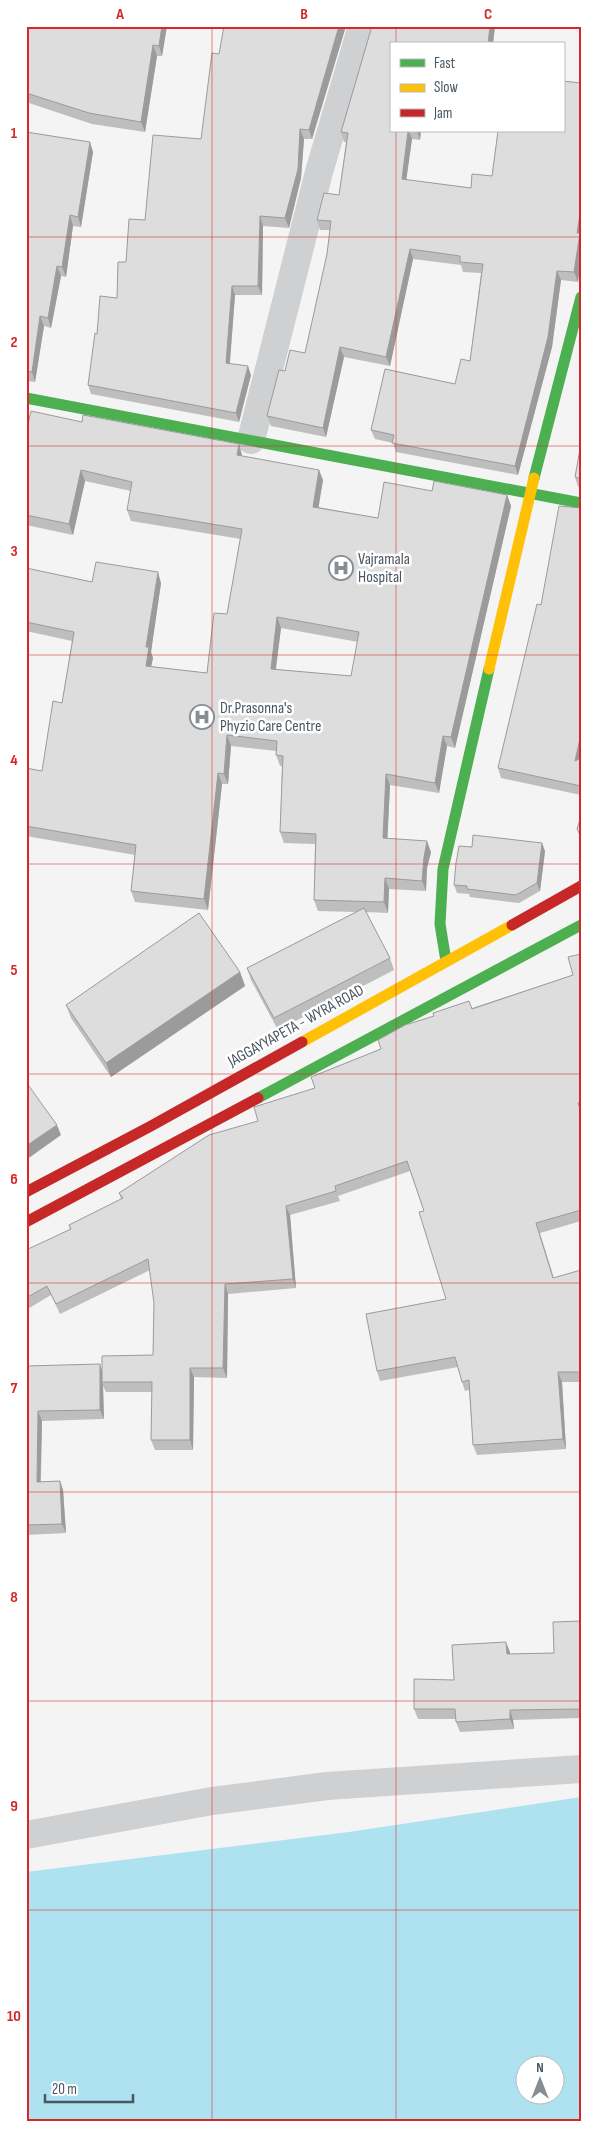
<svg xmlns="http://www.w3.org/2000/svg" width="607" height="2147" font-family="'Sofia Sans Condensed',sans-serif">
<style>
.water{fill:#aee2f0;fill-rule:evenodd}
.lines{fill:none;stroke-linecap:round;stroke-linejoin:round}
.street{stroke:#ced0d2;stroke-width:28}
.fast{stroke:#4caf50;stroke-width:11}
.slow{stroke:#ffc107;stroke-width:11}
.jam{stroke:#c62828;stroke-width:11}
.wall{fill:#bebebf;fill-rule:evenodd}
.shaded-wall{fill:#9b9b9b}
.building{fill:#ddddde;stroke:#9b9b9b;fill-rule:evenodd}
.grid{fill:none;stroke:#d62828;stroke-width:1;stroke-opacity:0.55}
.labels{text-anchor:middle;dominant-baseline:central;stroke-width:5;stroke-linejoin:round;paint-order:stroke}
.poi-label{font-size:16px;fill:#4a5661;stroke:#fff;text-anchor:start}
.street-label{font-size:16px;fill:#4a5661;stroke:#fff}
.neatline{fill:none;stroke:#d62828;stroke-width:2}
.grid-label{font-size:16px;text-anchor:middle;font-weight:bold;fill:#d62828}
</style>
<rect width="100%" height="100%" fill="#f4f4f4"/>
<path class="water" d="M581,1797V2121H26V1872L349,1832ZM524,2064H554V2094H524Z"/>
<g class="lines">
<path class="street" d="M251,440L319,172L362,26
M26,1835L212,1801L327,1786L581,1769"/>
<path class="fast" d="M26,398L581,503
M534,478L581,297
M446,961L440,924L443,869L489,669
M258,1098L581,925"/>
<path class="slow" d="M489,669L534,478
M302,1042L512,925"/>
<path class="jam" d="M512,925L581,886
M26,1192L151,1126L302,1042
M26,1222L258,1098"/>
</g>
<path class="wall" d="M26,26H167L162,56H157L145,132L92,124L26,102Z
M346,26L312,139H304L301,178L289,228L263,226L262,295H235L230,363L251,375L239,422L91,394L88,385L97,334L117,298L126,262L145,220L201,139L219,54Z
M372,26H495L493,44H391V131H421L420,140L412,139L406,180L471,188L472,174L492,176L498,131H563V81L581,83V260L578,282L561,280L552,347L518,475L396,452L393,443L375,439L371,430L385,369L455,384L461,359L470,361L481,273L463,272L461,265L413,259L390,366L344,357L326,437L271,426L267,416L279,370L285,371L290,350L305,353L327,254L330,230H320L317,220L324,193L339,195L346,142H344L341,132Z
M26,132L93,152L81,227L73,226L66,277L61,276L51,328L44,326L35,382L26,381Z
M82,422L242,455V456L323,480L318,507L378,518L432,491L507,495L511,506L455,748L447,746L439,793L390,785L387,838L431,852L427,868L426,891L389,889L388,913L366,912L390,958L394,970L278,1030L251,980L247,968L356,912L318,911L314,900L315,844L284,843L280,832L282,766H280L276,755V751L231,746L228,784H222L208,910L135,902L131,891L135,855L26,836V768L42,771L62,703L72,641L26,631V568L92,582L161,583L151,652L153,658L151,667L207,673L227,614L241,539L131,521L127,510L131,491L85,481L73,535L26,525V433ZM281,628L358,642L351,676L276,670Z
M581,449V488L578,487L575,477Z
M581,508V795L501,778L498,768L541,605Z
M545,851L540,891L519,903L470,897L469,894L457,893L454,885Z
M581,954V1221L540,1233L554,1278L581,1270V1382H562L566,1449L477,1455L473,1445L469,1390L465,1391L462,1382L458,1367L380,1381L377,1371L446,1299L424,1211L410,1171L338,1196L340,1201L290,1215L296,1288L228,1294L227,1378L194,1377L193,1450H155L151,1440L152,1392H106L103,1386L104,1419L42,1421L41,1482L60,1481L63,1490L66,1533L26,1535V1366L102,1370L153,1355L154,1303L150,1270L60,1314L51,1295L26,1310V1250L70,1230L69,1225L121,1199L119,1193L258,1121L315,1088L311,1077L381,1049L472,1008L573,975Z
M240,972L245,986L111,1077L71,1018L66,1005Z
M581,1621V1718L513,1720L514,1729L460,1732L456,1722V1719H418L414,1709L454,1680L510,1652V1654L554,1653Z"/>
<path class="shaded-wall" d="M162,26H167L162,56L159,46Z
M339,26H346L312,139L309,130Z
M490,26H495L493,44H488Z
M153,45L157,56L145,132L141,122Z
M300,129L304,139L301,178L289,228L285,218Z
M408,131H409L412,139L405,189L402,179Z
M417,131H421L420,140Z
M90,142L93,152L81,227L78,217Z
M581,208V260L578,282L574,272L577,233Z
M70,215L73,226L66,277L62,267Z
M260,216L263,226L262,295L258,286Z
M410,249L413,259L390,366L386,357Z
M57,266L61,276L51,328L48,318Z
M557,271L561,280L552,347L518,475L515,466Z
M232,286L235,295L229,372L226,363Z
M40,316L44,326L35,382L32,372Z
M340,347L344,357L326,437L323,428Z
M248,366L251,375L239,422L236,413Z
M239,444L242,455L241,465L237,455Z
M81,470L85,481L73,535L69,524Z
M319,470L323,480L317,517L313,507Z
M507,495L511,506L455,748L451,737Z
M158,572L161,583L151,652L153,658L149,676L146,666V647Z
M277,617L281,628L274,680L271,669Z
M581,734V760L575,761Z
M227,735L231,746L228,784L224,774Z
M443,736L447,746L439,793L435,783Z
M218,773L222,784L208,910L204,899Z
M386,774L390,785L387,848L383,838Z
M427,841L431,852L427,868L426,891L422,881L424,857Z
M542,843L545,851L540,891L537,883Z
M385,878L389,889L388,913L384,902Z
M240,972L245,986L111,1077L106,1063Z
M57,1125L61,1135L26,1160V1146Z
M286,1206L290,1215L296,1288L293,1279Z
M225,1284L228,1294L227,1378L223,1368Z
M100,1364L103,1374L102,1382L103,1386L104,1419L100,1410Z
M190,1368L194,1377L193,1450L190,1440Z
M558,1372L562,1382L566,1449L563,1439Z
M38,1411L42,1421L40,1492L37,1482Z
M60,1481L63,1490L66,1533L62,1524Z
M506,1642L510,1652V1664L507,1654Z
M510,1710L513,1720L514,1729L510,1719Z"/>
<path class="building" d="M26,26H162L159,46L153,45L141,122L89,113L26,93Z
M224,26H339L309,130L300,129L298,169L285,218L260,216L258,286H232L226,363L248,366L236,413L88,385L95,333L97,334L100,296L117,298L118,262H126L129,219L145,220L153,135L201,139L212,53L219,54Z
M372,26H490L488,44H391V131H408L402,179L471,188L472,174L492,176L498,131H563V81L581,83V208L577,233H580L574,272L557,271L548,337L515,466L392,443L394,435L371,430L385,369L455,384L461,359L470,361L483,264L460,262V256L410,249L386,357L340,347L323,428L267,416L279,370L285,371L290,350L305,353L327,254L331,221L317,220L324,193L339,195L348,133L341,132Z
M26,132L90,142L78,217L70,215L62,267L57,266L48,318L40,316L32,372L26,371Z
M31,411L82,422L83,415L239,444L237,455L319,470L313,507L378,518L384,482L432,491L434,481L507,495L451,737L443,736L435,783L386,774L383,838L427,841L424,857L422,881L385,878L384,902L314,900L316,834L280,832L283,756L276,755L277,741L227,735L224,774L218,773L204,899L131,891L136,845L26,826V768L42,771L53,701L62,703L74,632L26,622V568L92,582L96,562L158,572L146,647H149L146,666L207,673L214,613L227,614L242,529L127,510L132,482L81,470L69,524L26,515V433ZM277,617L359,632L351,676L271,669Z
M580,449H581V479L575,477Z
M559,506L581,508V734L575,761L581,758V786L498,768L537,604L541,605Z
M581,816V837L577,829Z
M473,835L542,843L537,883L516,895L467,889V886L454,885L456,863L459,846L472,847Z
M364,908L390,958L274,1018L247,968Z
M199,913L240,972L106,1063L66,1005Z
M581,954V1102L578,1103L581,1111V1210L536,1223L553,1278L581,1270V1372H558L563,1439L473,1445L469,1380L462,1382L455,1357L377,1371L366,1314L446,1299L419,1212L424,1211L407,1161L335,1186L336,1191L286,1206L293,1279L225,1284L223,1368H190V1440H151L152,1382H102V1356L153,1355L154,1303L148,1259L56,1304L47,1286L26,1298V1250L71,1229L69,1225L123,1198L119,1193L209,1135L258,1121L254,1107L315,1088L311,1077L381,1049L378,1040L405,1025L434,1016L433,1013L469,1001L472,1009L573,975L568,957Z
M26,1082L57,1125L26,1146Z
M100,1364V1410L38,1411L37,1482L60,1481L62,1524L26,1525V1366Z
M581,1621V1709L510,1710V1719L456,1722L455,1709H414V1679L454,1680L452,1645L506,1642L507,1654L554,1653L553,1622Z"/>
<path class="grid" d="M212,26V2121M396,26V44M396,131V2121M26,237H581M26,446H581M26,655H581M26,864H581M26,1074H581M26,1283H581M26,1492H581M26,1701H581M26,1910H581"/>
<defs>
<symbol id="hospital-ring" viewBox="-11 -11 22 22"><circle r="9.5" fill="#fff" stroke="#868d94" stroke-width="1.5"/><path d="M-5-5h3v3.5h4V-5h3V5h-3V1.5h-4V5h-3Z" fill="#868d94"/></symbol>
</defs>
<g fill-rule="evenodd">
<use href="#hospital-ring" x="327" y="554" width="28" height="28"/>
<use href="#hospital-ring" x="188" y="703" width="28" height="28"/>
</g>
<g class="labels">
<g class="poi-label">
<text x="358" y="559">Vajramala<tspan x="358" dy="18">Hospital</tspan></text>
<text x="220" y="708">Dr.Prasonna's<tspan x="220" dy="18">Phyzio Care Centre</tspan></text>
</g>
<g class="street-label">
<text transform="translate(296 1026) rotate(-29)">JAGGAYYAPETA - WYRA ROAD</text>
</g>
</g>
<rect width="607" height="2147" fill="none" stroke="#ffffff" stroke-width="55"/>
<rect x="390" y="42" width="175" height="90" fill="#ffffff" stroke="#b7bbc0"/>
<rect x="400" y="59" width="25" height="8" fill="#4caf50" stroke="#b7bbc0"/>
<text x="434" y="68" font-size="15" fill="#4a5661">Fast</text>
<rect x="400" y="84" width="25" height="8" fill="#ffc107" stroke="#b7bbc0"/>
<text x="434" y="92" font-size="15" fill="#4a5661">Slow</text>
<rect x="400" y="109" width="25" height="8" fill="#c62828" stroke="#b7bbc0"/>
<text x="434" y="118" font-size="15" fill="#4a5661">Jam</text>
<g transform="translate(540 2080)"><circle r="24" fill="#ffffff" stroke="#b7bbc0"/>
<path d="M0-4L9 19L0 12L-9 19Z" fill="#868d94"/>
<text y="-8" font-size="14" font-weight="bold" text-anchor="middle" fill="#4a5661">N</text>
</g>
<path d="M45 2094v8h88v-8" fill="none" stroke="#4a5661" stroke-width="2.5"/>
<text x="52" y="2094" font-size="15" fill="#4a5661" stroke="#ffffff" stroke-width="4" paint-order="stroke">20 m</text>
<rect x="28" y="28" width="552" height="2092" class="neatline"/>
<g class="grid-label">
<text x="120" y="19">A</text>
<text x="304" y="19">B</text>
<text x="488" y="19">C</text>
<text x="14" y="138">1</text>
<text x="14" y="347">2</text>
<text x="14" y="556">3</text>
<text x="14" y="765">4</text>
<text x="14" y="975">5</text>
<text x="14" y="1184">6</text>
<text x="14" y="1393">7</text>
<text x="14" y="1602">8</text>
<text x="14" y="1811">9</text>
<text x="14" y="2021">10</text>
</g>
</svg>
